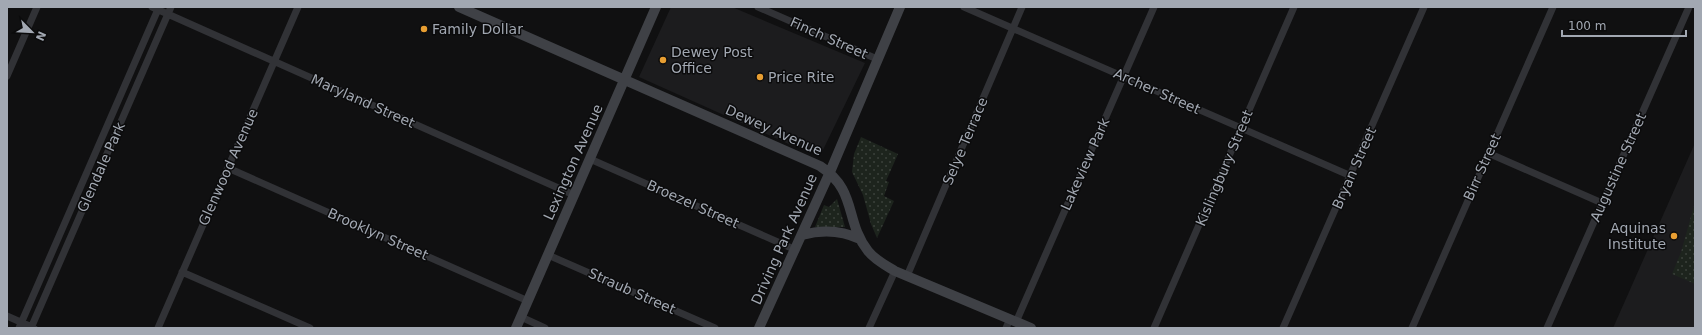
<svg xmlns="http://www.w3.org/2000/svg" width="1702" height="335" font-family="'DejaVu Sans',sans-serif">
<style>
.built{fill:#1c1c1e}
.grass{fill:url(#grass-dots)}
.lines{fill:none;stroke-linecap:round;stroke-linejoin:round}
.street{stroke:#313236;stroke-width:7}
.secondary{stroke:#3f4146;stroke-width:10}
.poi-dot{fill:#e89e32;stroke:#0b0b0c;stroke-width:1.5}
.labels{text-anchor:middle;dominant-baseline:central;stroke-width:3;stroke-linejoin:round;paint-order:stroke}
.poi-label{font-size:14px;fill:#a2a8b2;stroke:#0b0b0c;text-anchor:start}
.street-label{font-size:14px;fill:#a2a8b2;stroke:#0b0b0c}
</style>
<defs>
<pattern id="grass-dots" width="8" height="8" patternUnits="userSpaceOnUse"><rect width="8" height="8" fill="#1d241d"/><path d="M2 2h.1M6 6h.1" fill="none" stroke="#3b413b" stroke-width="1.8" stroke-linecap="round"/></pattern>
</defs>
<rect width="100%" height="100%" fill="#101011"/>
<path class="built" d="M671,7H732L865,63L822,152L793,146L639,77Z
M1695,143V328H1613Z"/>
<path class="grass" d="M861,137L898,154L886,181L889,182L884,196L894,201L877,238L871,224L863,195L852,172L854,154Z
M837,199L845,227H815L824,205L829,207Z
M1694,206H1695V284L1672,274L1681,252Z"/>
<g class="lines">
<path class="street" d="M152,7L574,195
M758,7L877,59
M964,7L1351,176
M7,76L37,7
M1488,153L1602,203
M590,159L796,250
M228,168L528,301
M548,255L715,328
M182,272L310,328
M907,276L1022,7
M7,316L34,328
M521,317L545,328
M1016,322L1154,7
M19,328L159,7
M31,328L171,7
M158,328L298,7
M869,328L895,271
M1006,328L1010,319
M1154,328L1294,7
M1283,328L1424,7
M1412,328L1553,7
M1547,328L1689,7"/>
<path class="secondary" d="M459,7L820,166C858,191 844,220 868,251C875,260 885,265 895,271L1031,328
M802,235C823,229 841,230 860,239
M516,328L656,7
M759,328L830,172L900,7"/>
</g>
<g class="poi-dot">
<circle cx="424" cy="29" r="4"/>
<circle cx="663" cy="60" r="4"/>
<circle cx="760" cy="77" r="4"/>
<circle cx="1674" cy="236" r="4"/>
</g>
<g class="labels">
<g class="poi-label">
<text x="432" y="29">Family Dollar</text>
<text x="671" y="52">Dewey Post<tspan x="671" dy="16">Office</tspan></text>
<text x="768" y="77">Price Rite</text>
<text x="1666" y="228" text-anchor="end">Aquinas<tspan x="1666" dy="16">Institute</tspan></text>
</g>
<g class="street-label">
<text transform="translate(829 38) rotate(24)">Finch Street</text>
<text transform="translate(1157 91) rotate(24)">Archer Street</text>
<text transform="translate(363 101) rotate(24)">Maryland Street</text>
<text transform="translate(774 130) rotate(24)">Dewey Avenue</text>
<text transform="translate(965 141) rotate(-67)">Selye Terrace</text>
<text transform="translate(573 162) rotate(-66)">Lexington Avenue</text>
<text transform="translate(1085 164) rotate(-66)">Lakeview Park</text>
<text transform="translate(101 167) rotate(-66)">Glendale Park</text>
<text transform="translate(228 167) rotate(-66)">Glenwood Avenue</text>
<text transform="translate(1482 167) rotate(-66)">Birr Street</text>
<text transform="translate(1618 167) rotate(-66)">Augustine Street</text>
<text transform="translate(1224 168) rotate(-67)">Kislingbury Street</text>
<text transform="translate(1354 168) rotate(-66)">Bryan Street</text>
<text transform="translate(693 204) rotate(24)">Broezel Street</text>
<text transform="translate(378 234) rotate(24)">Brooklyn Street</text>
<text transform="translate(784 239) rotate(-66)">Driving Park Avenue</text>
<text transform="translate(632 291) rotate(24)">Straub Street</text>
</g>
</g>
<rect width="1702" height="335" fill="none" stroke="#a2a8b2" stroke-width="16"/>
<g transform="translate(32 32) rotate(114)" stroke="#0b0b0c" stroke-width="3" paint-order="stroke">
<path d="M0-3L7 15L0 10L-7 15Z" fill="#a2a8b2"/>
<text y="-6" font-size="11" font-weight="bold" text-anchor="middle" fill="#a2a8b2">N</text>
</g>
<path d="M1562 30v6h124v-6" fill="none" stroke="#a2a8b2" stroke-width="2"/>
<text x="1568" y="30" font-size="12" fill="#a2a8b2" stroke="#0b0b0c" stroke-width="3" paint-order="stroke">100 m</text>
</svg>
